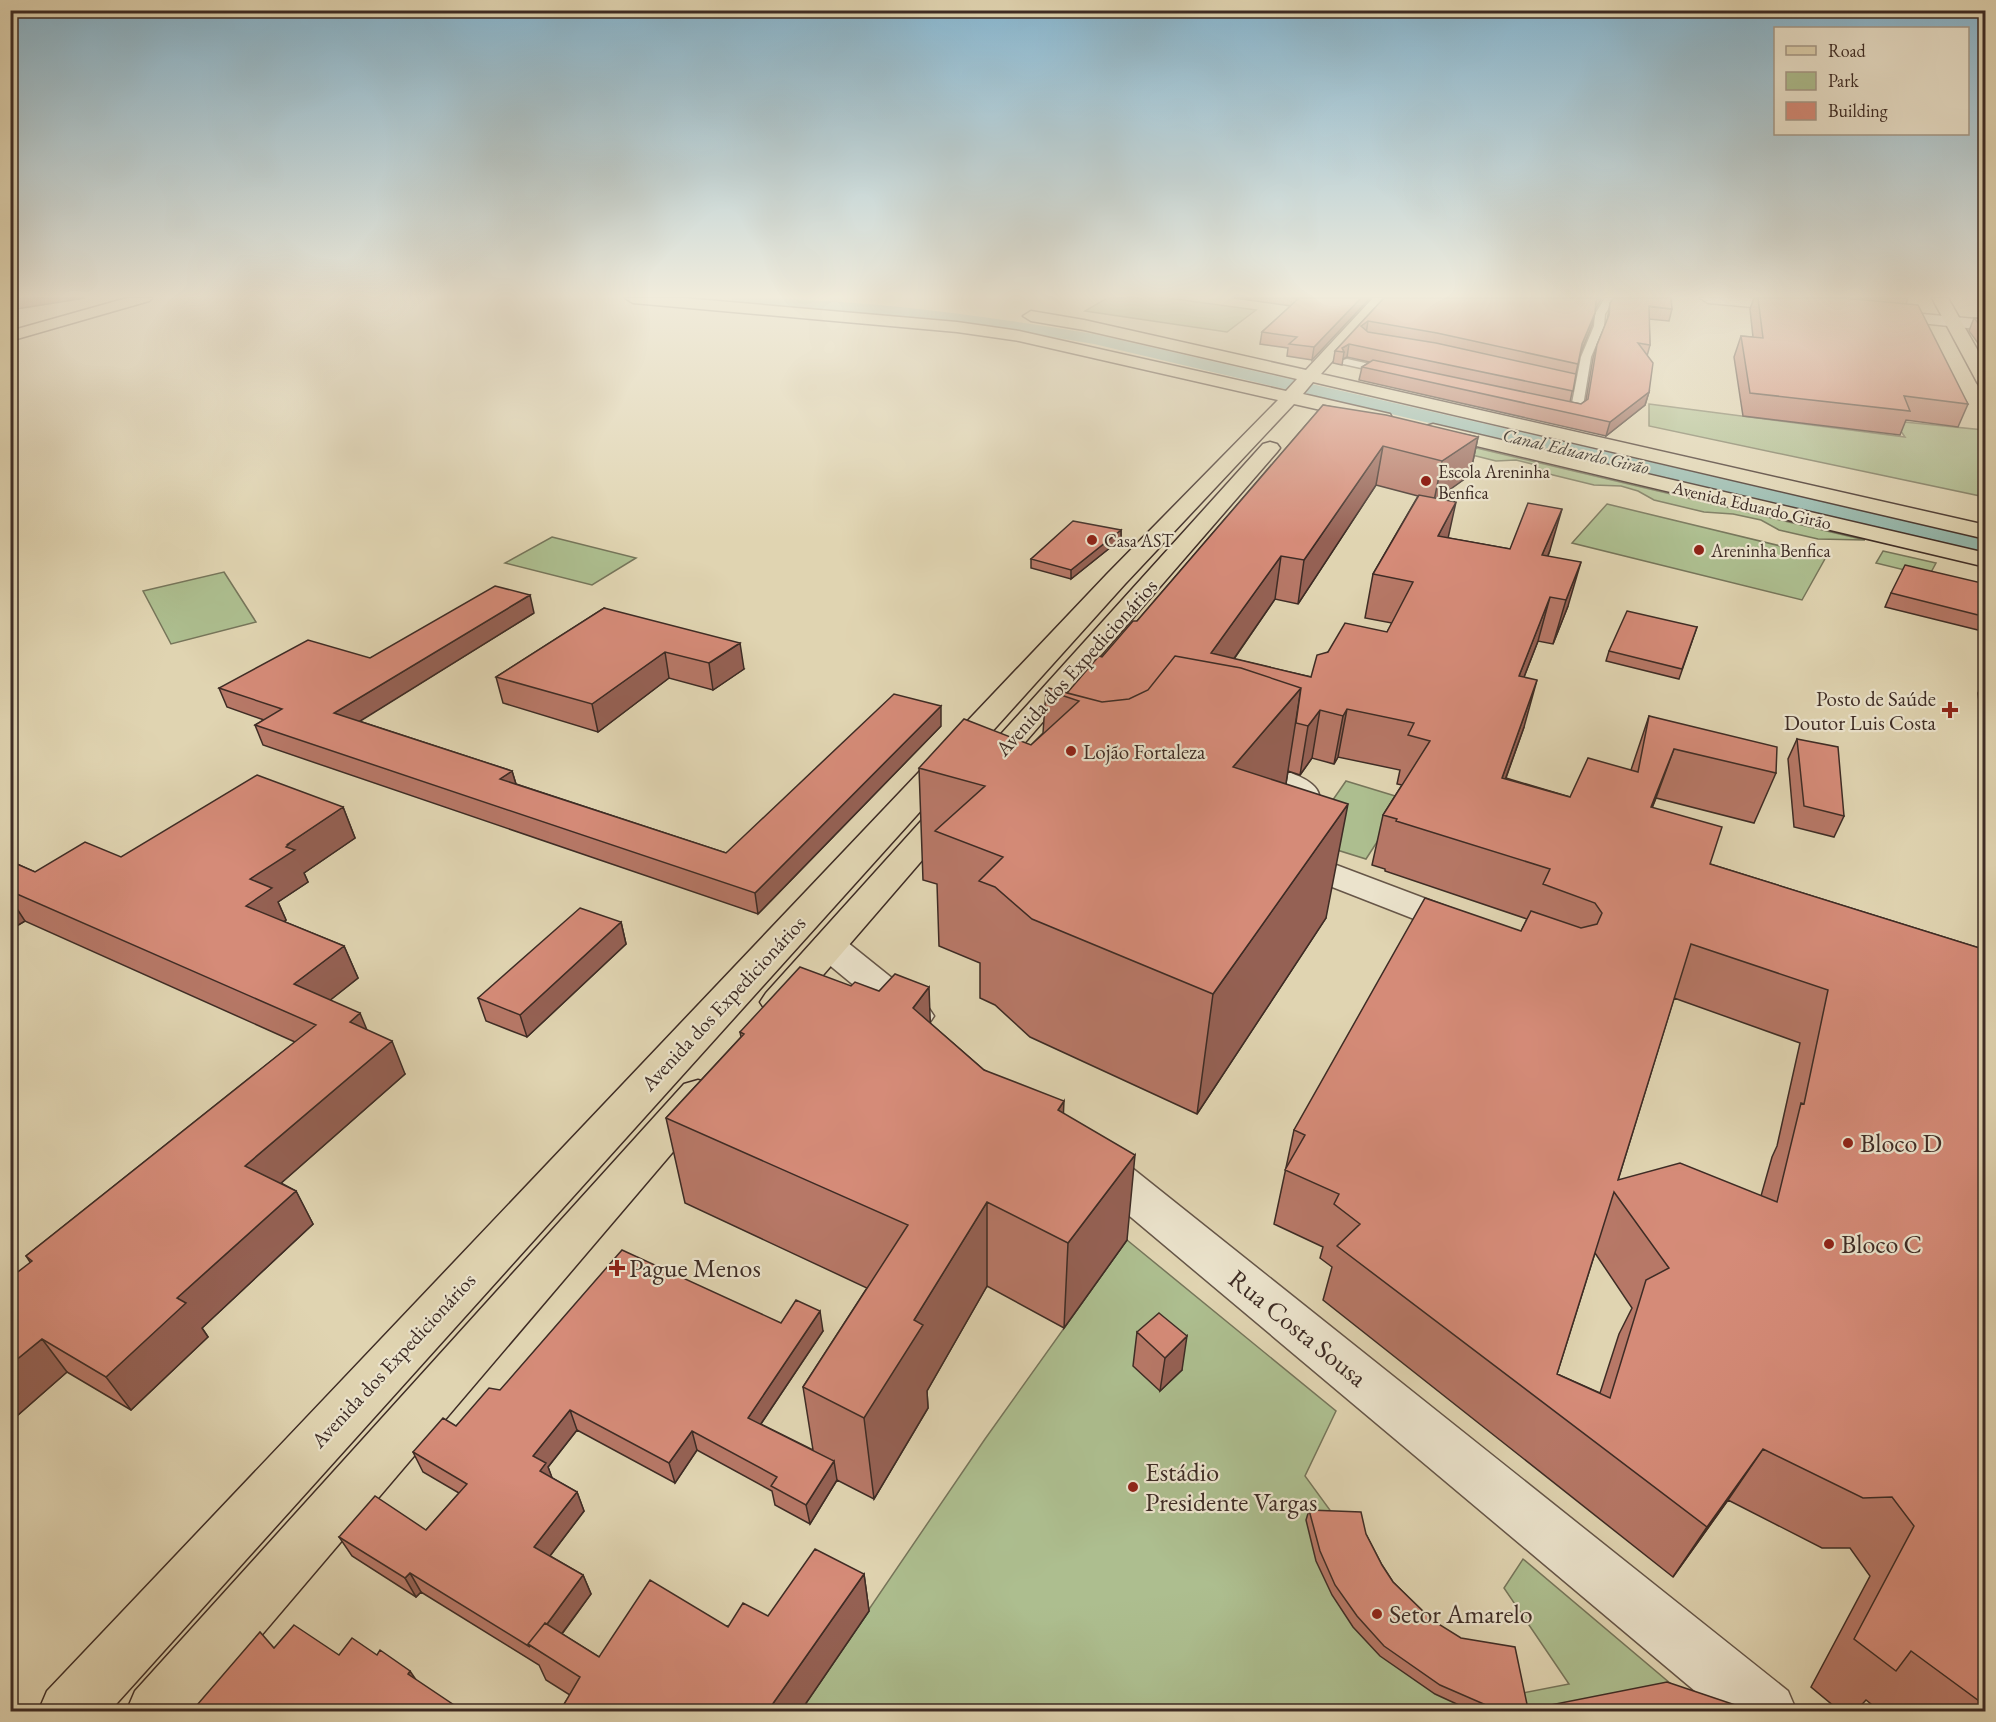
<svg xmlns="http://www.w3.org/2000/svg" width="1996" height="1722" font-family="'EB Garamond',serif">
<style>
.green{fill:#adbe8f;stroke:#76755a;stroke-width:1.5}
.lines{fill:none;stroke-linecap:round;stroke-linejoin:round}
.canal{fill:#94b8ad;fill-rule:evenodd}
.service-casing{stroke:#665648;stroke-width:3}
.minor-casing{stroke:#665648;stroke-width:3}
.primary-casing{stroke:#3e2c25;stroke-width:3}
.service{fill:#ebe3cc;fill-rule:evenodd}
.minor{fill:#ebe3cc;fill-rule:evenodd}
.primary{fill:#e0d4b1;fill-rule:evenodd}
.wall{fill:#b77867;stroke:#3e2c25;stroke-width:1.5;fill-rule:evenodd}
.shaded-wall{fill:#956154;stroke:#3e2c25;stroke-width:1.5}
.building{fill:#d58b78;stroke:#3e2c25;stroke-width:1.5;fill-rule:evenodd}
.poi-dot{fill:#8f2418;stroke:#ebe3cc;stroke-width:2}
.labels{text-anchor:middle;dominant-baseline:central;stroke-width:4.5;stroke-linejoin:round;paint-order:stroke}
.far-water-label{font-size:18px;font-style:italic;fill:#4f4840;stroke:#ebe3cc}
.far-poi-label{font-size:18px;fill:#3e2c25;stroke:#ebe3cc;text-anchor:start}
.far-street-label{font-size:18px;fill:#3e2c25;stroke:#ebe3cc}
.street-label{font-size:21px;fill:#3e2c25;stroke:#ebe3cc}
.poi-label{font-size:21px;fill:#3e2c25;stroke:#ebe3cc;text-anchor:end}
.near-poi-label{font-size:26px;fill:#3e2c25;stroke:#ebe3cc;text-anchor:start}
.near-street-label{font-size:26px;fill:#3e2c25;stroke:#ebe3cc}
</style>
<rect width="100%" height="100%" fill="#e0d4b1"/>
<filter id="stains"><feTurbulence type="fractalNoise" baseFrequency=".00333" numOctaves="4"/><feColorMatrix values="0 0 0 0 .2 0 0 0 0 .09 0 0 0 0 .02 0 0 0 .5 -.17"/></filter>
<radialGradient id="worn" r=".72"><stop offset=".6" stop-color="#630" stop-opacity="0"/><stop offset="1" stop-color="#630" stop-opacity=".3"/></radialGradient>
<path class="green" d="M1107,298H1168L1256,310L1227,332L1085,311Z
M1649,404L1905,437L1894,421L1984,430L1985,497L1649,426Z
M1430,437L1865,540L1818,539L1779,530L1761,520L1733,514L1704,512L1654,500L1638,491L1621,486L1594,485L1549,474L1532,464L1516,460L1496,461L1468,454Z
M1607,504L1826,557L1802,600L1572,543Z
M552,537L636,558L592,585L505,563Z
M1883,551L1936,563L1929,576L1876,563Z
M224,572L256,622L171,644L143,591Z
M1346,781L1405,799L1366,859L1305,840Z
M1127,1240L1336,1411L1305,1476L1378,1576L1518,1694L1569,1684L1504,1588L1523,1559L1703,1711L799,1712L985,1439Z"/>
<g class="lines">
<path class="canal" d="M731,298C853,298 974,314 1094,334L1986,539V554L1094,344L980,325L739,303L733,302Z"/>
<defs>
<path id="service" d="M1605,298H1615L1605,314L1604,326L1591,357L1582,412L1576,416L1554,412V406L1571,408L1581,357L1594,326L1595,314Z
M1347,359L1397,370L1399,372L1393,375L1343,364V360Z"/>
<path id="minor" d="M1700,298C1718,298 1794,295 1804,306L1796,311L1708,303Z
M1880,310L1986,320V330L1874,318L1872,315L1874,312Z
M1243,761C1263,766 1330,775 1318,805C1312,822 1303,829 1307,848L1323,860L1474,917L1480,925L1474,933L1462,936L1450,933L1299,874C1275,856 1265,848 1280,818C1284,811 1288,804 1289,796L1274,787L1232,776L1228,770L1232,764Z
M829,934L842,938L928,1007L934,1016L928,1025L915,1029L902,1025L816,954L811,946L816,938Z
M1097,1147L1112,1152L1788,1691L1797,1712H1720L1082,1176L1076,1164L1082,1152Z"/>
<path id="primary" d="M127,298H152L149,301L10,341V331Z
M625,298H683L957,322L1019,331L1286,391L1297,379L1084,330L1031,321L1023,316L1031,311L1084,320L1306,370L1373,298H1389L1321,374L1986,525V539L1313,382L1303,394L1390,414L1392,418L1390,422L1383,424L1294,404L1125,584L109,1712H38L47,1691L1107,574L1278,400L1019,341L957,332L633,303Z
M1932,298H1948L1986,365V387L1980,386L1977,382Z
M1433,424L1986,553V567L1426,434L1423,430L1426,426Z
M1270,442L1277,444L1280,448L1277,452L995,777L984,780L973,777L969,771L973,765L1263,444Z
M951,798L962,800L967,807L962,814L792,1011L779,1015L766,1011L760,1002L766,993L940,800Z
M698,1080L712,1084L718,1095L712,1106L196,1712H126L135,1691L684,1084Z"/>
</defs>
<use href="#service" class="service-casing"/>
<use href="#minor" class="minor-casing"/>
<use href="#primary" class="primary-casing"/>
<use href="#service" class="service"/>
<use href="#minor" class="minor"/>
<use href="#primary" class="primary"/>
</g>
<path class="wall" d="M1234,298H1370L1312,360L1287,356L1288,348L1260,344L1262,332L1291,306Z
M1384,298L1595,309L1592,325L1580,354L1570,402L1581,404L1586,400L1593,358L1597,345L1607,321L1610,303L1672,309L1669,321L1649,319L1650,345L1647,356L1649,392L1645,405L1606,436L1359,380L1362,367L1370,362L1347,357L1343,359L1342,365L1333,363L1335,351Z
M1754,298H1908L1906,304L1968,404L1958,427L1906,420L1900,435L1743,416L1734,357L1741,336L1753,337L1750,309Z
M1974,318L1986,319V354L1969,331Z
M1323,405L1478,437L1470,475L1437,498L1448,538L1510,549L1550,550L1548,556L1568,606L1553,644L1538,641L1524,677V727L1506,778L1570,797L1631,770L1649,716L1776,773L1754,823L1656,798L1652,807L1710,864L1986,950V1712H1881L1866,1700L1855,1712H1841L1811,1687L1870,1576L1850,1548H1822L1728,1500L1673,1577L1323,1300L1332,1267L1320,1258L1323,1247L1274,1224L1294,1130L1521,931L1527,919L1385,871V869L1372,865L1383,815L1402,785L1397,784L1400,770L1338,757L1334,764L1312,758L1300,775L1288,771L1286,784L1326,918L1197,1114L1030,1037L995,1005L980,998V963L939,946L937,884L923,880L919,768L1031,745L1043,733L1046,690L1067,693L1137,621ZM1376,485L1418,496L1373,574L1365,618L1392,623L1387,632L1328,652L1311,677L1234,659L1275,599L1298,604ZM1674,998L1800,1043L1777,1146L1772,1157L1761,1196L1618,1180ZM1595,1253L1632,1308L1619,1334L1600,1393L1557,1374Z
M1121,530V539L1071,579L1031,568V559Z
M1986,584V632L1885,607L1891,593Z
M604,608L744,669L713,690L669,678L598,732L503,703L496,677Z
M534,613L359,721L512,771L516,784L726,853L941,726L758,914L263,745L255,725L264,720L227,707L219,688L370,658Z
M1697,627L1679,679L1606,661L1609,651Z
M1986,674V730H1982L1978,693Z
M1797,739L1844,816L1834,837L1794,827L1788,759Z
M343,807L355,838L304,873L308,882L278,902L286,920L285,922L344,946L358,978L330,1000L367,1030L405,1074L281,1183L296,1191L313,1224L202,1328L208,1337L131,1410L67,1372L10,1422L30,1262L26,1256L295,1042L25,921L10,930V861L35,872L121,857Z
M621,922L626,944L527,1037L486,1021L478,998Z
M930,1023L984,1070L1064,1114L1127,1240L1064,1328L987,1286L927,1391L928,1408L874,1499L837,1480L810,1524L775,1505L772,1491L697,1450L675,1483L577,1430L548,1467L552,1478L577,1492L584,1511L550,1556L583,1575L591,1594L562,1634L599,1657L768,1616L864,1574L869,1611L800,1712H566L563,1706L570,1695L546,1680L539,1665L421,1592L416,1597L352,1556L339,1537L426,1530L459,1493L423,1472L413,1452L456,1426L500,1390L781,1323L823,1331L761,1424L813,1450L803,1387L867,1288L685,1203L666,1118L741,1037L740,1032Z
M1137,1332L1182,1370L1160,1391L1133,1366Z
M1309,1510L1366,1534L1382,1565L1393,1582L1432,1620L1528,1709L1756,1712H1474L1435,1694L1380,1656L1353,1627L1332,1595L1316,1561L1306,1520Z"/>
<path class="shaded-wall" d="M10,298H85L10,310Z
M1361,298H1370L1312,360L1314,347Z
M1598,298H1602L1593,313L1596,301Z
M1595,313L1592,325L1579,357L1582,344Z
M1368,321L1366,334L1361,326Z
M1349,344L1347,357L1343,359L1344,352L1342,348Z
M1649,392L1645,405L1606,436L1610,422Z
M1478,437L1470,475L1434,501L1442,461Z
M1383,446L1376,485L1298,604L1304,560Z
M1456,502L1447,543L1438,536Z
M1562,509L1550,550L1531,598L1542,555Z
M1121,530V539L1071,579V570Z
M1281,556L1275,599L1206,699L1211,653Z
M1581,562L1568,606L1553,644L1566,600Z
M530,595L534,613L341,733L334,713Z
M1550,597L1538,641L1506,723L1519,676Z
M740,643L744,669L713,690L709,663Z
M665,652L669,678L598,732L592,704Z
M1537,680L1524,727L1488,827L1502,778Z
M1301,688L1284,796L1233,767Z
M941,706V726L758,914L755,893Z
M1347,709L1338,757L1334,764L1343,716Z
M1320,710L1312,758L1300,775L1308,726Z
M1674,749L1656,798L1633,857L1651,807Z
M512,771L518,791L500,779Z
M1348,804L1326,918L1197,1114L1213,994Z
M343,807L355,838L304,873L308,882L278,902L286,920L261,938L246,906L250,879L286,847L288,844Z
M10,898L25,921L10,930Z
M621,922L626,944L527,1037L520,1015Z
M344,946L358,978L309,1017L294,984Z
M929,987L932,1070L913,1008Z
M360,1013L374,1047L350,1022Z
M392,1041L405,1074L263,1199L245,1166Z
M1064,1101L1060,1185L1058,1110Z
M1135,1155L1127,1240L1064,1328L1068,1243Z
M296,1191L313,1224L202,1328L208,1337L131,1410L106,1377L177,1298Z
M987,1202V1286L927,1391L928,1408L874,1499L864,1418L914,1320Z
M820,1311L823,1331L752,1437L748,1418Z
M1187,1336L1182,1370L1160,1391L1165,1358Z
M42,1339L67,1372L10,1422V1365Z
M570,1410L577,1430L548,1467L554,1483L542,1474L533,1456Z
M692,1431L697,1450L675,1483L669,1463Z
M1763,1449L1728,1500L1673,1577L1707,1527Z
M834,1461L837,1480L810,1524L806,1505Z
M577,1492L584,1511L543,1565L534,1547Z
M410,1573L421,1592L416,1597L405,1578Z
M864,1574L869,1611L800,1712H767Z
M583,1575L591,1594L546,1655L531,1646Z
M410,1671L433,1705L408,1674Z
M454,1705L458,1712H450Z"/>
<path class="building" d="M1299,298H1361L1314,347L1289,344L1297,337L1262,332Z
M1384,298H1598L1596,301L1595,313L1582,344L1578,364L1437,333L1368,321L1361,326L1368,332L1436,343L1576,374L1573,391L1349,344L1342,348L1344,352L1335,351Z
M1614,298H1671L1672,309L1649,306L1650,345L1638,343L1653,363L1649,392L1610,422L1362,367L1373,360L1581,404L1588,399L1597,345L1609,315L1610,303Z
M1758,298H1842L1918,305L1968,404L1904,396L1910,411L1750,393L1741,336L1763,338Z
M1974,318L1986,319V333Z
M1323,405L1386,415L1478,437L1442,461L1383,446L1304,560L1281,556L1211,653L1311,677L1317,655L1328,652L1345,623L1387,632L1413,582L1373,574L1419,495L1456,502L1438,536L1510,549L1528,503L1562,509L1542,555L1581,562L1566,600L1550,597L1519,676L1537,680L1502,778L1570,797L1588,758L1638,772L1649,716L1777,747L1776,773L1674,749L1651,807L1722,827L1710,864L1986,950V1706L1911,1651L1896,1671L1854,1639L1914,1526L1892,1497L1863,1498L1763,1449L1707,1527L1337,1246L1360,1224L1334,1204L1339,1194L1285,1170L1305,1135L1294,1130L1425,898L1521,931L1531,911L1581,928L1597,924L1602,913L1595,903L1543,884L1550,869L1396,821L1397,819L1383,815L1430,741L1408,735L1414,723L1347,709L1343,716L1320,710L1308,726L1296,723L1301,688L1241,668L1175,656L1148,690L1129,699L1102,702L1067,693L1099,656L1102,657L1133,621H1137ZM1691,944L1828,990L1804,1104L1801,1103L1777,1202L1680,1163L1618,1180ZM1614,1192L1669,1268L1646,1280L1610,1398L1557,1374Z
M1073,521L1121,530L1071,570L1031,559Z
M1905,565L1986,584V617L1891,593Z
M495,586L530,595L334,713L512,771L500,779L726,853L894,694L941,706L755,893L255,725L282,709L219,688L308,640L370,658Z
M604,608L740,643L709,663L665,652L592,704L496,677Z
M1627,611L1697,627L1682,669L1609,651Z
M1175,656L1241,668L1301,688L1233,767L1348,804L1213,994L1032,919L995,887L979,881L1003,857L935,831L985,786L919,768L964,719L1031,745L1079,701L1046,690L1049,688L1102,702L1129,699L1148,690Z
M1797,739L1838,747L1844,816L1804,806Z
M257,775L343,807L288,844H289L286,847L295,850L250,879L272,888L246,906L344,946L294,984L360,1013L350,1022L392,1041L245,1166L296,1191L177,1298L186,1303L106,1377L42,1339L10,1365V1278L32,1261L26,1256L316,1025L10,891V861L35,872L85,842L121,857Z
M580,908L621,922L520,1015L478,998Z
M800,967L851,986L855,982L879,991L895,974L929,987L913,1008L984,1070L1064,1101L1058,1110L1135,1155L1068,1243L987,1202L914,1320L923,1325L864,1418L803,1387L908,1225L666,1118L744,1034L740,1032Z
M622,1250L781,1323L796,1300L820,1311L748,1418L834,1461L806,1505L771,1486L777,1477L692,1431L669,1463L570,1410L533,1456L546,1463L540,1471L577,1492L534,1547L583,1575L547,1624L545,1623L528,1644L530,1647L410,1573L405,1578L339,1537L375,1496L426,1530L467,1484L413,1452L443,1418L456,1426L489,1388L500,1390Z
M1159,1313L1187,1336L1165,1358L1137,1332Z
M1309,1510L1361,1512L1366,1534L1382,1565L1393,1582L1432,1620L1461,1638L1515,1647L1528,1709L1515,1712H1502L1440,1685L1384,1646L1357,1616L1335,1585L1320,1551Z
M815,1549L864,1574L767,1712H571V1710L563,1706L580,1677L528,1644L545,1623L599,1657L650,1580L728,1627L743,1603L768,1616Z
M294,1625L339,1655L352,1638L377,1655L380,1650L410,1671L408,1674L454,1705L450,1712H191L260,1632L274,1648Z
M1667,1682L1756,1712H1515Z"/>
<linearGradient id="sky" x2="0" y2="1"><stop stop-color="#86b6d0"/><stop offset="0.55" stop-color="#f1ecdc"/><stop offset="1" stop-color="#f1ecdc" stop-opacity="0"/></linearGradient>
<rect width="1996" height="539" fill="url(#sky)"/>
<g class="poi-dot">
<circle cx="1426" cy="481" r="6"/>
<circle cx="1092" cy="540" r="6"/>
<circle cx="1699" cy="550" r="6"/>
<path d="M1947 701h6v6h6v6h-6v6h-6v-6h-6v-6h6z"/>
<circle cx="1071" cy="751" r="6"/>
<circle cx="1848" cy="1143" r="6"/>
<circle cx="1829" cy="1244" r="6"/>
<path d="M614 1259h6v6h6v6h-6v6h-6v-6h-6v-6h6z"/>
<circle cx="1133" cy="1487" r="6"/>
<circle cx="1377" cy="1614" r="6"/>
</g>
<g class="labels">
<g class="far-water-label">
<text transform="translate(1576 451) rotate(13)">Canal Eduardo Girão</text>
</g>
<g class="far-poi-label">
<text x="1438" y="471">Escola Areninha<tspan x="1438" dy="21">Benfica</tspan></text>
<text x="1104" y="540">Casa AST</text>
<text x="1711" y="550">Areninha Benfica</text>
</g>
<g class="far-street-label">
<text transform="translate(1752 505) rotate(13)">Avenida Eduardo Girão</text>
</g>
<g class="street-label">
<text transform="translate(1076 667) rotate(-48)">Avenida dos Expedicionários</text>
<text transform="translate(723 1003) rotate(-47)">Avenida dos Expedicionários</text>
<text transform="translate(393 1360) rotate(-47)">Avenida dos Expedicionários</text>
</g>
<g class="poi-label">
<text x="1936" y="698">Posto de Saúde<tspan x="1936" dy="24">Doutor Luis Costa</tspan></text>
<text x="1083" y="751" text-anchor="start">Lojão Fortaleza</text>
</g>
<g class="near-poi-label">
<text x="1860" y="1143">Bloco D</text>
<text x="1841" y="1244">Bloco C</text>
<text x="629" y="1268">Pague Menos</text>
<text x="1145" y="1472">Estádio<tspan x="1145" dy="30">Presidente Vargas</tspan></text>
<text x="1389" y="1614">Setor Amarelo</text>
</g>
<g class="near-street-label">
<text transform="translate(1298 1328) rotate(39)">Rua Costa Sousa</text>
</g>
</g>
<rect width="1996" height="1722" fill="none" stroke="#e0d4b1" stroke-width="36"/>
<rect x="12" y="12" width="1972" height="1698" fill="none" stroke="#3e2c25" stroke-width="3"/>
<rect x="18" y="18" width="1960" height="1686" fill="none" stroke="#3e2c25" stroke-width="1.5"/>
<rect x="1774" y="27" width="195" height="108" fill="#ebe3cc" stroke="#a69a89" stroke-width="1.5"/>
<rect x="1786" y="46" width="30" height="9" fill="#e0d4b1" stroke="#a69a89" stroke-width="1.5"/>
<text x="1828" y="57" font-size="18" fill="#3e2c25">Road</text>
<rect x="1786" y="72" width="30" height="18" fill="#adbe8f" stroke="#a69a89" stroke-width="1.5"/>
<text x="1828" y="87" font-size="18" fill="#3e2c25">Park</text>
<rect x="1786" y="102" width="30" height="18" fill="#d58b78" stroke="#a69a89" stroke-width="1.5"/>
<text x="1828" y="117" font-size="18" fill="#3e2c25">Building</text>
<rect width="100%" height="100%" filter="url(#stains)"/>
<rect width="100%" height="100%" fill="url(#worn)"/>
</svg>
